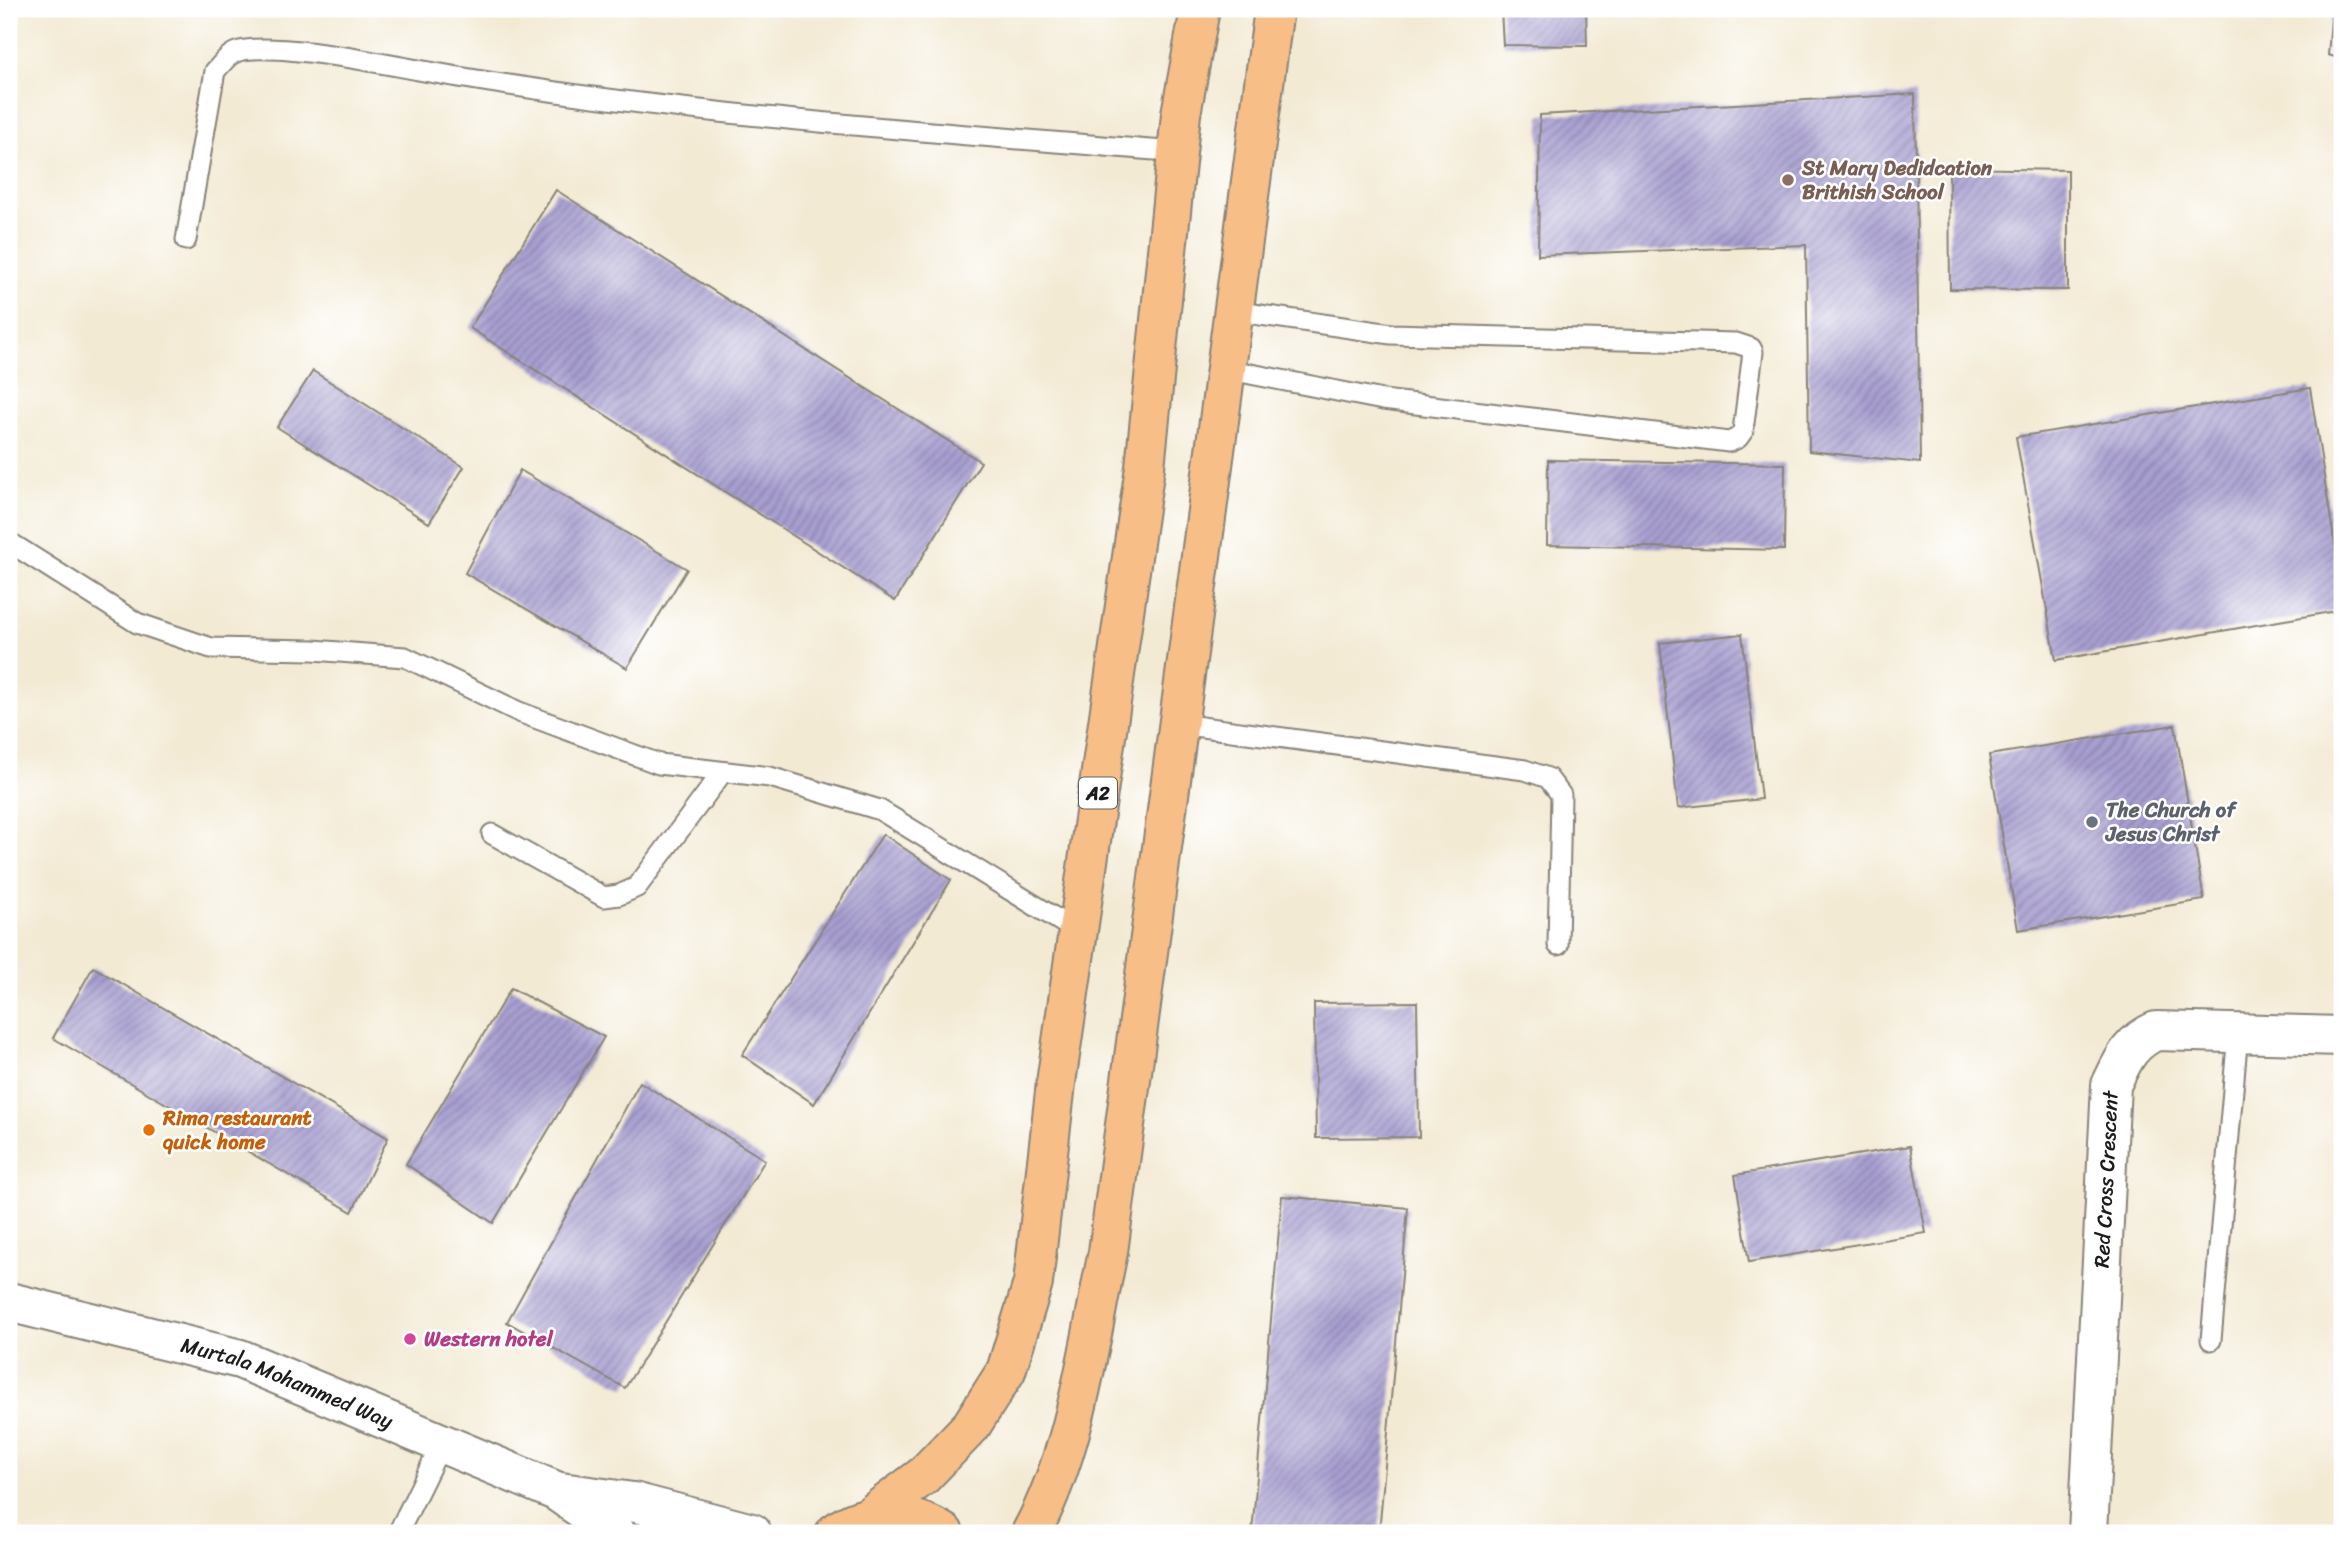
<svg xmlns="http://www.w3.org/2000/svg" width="2351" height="1542" font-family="Sriracha,sans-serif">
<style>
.building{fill:url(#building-hatch)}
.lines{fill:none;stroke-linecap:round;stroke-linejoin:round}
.service-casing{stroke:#888378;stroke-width:23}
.minor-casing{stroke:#888378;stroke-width:42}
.tertiary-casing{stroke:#888378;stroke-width:42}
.trunk-casing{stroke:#888378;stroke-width:42}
.service{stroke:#fff;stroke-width:19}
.minor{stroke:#fff;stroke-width:38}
.tertiary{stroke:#fff;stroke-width:38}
.trunk{stroke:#f7be88;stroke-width:38}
.education-dot{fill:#8d6e63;stroke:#fff;stroke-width:2.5}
.worship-dot{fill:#6b7280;stroke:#fff;stroke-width:2.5}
.food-dot{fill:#e8710a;stroke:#fff;stroke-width:2.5}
.hotel-dot{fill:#d1479c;stroke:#fff;stroke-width:2.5}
.labels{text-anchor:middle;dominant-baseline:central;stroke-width:5;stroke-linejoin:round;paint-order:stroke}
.shield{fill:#fff;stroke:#606060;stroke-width:2}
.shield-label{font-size:19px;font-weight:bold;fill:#1c1c1c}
.education-label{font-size:21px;font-weight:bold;fill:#785e54;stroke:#fff;text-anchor:start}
.worship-label{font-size:21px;font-weight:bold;fill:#5b616d;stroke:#fff;text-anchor:start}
.food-label{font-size:21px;font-weight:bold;fill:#c56008;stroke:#fff;text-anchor:start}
.street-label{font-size:21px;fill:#1c1c1c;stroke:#fff}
.hotel-label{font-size:21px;font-weight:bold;fill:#b23c85;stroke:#fff;text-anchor:start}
</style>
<defs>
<pattern id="building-hatch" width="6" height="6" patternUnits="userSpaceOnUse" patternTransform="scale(1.75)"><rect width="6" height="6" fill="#a89fd1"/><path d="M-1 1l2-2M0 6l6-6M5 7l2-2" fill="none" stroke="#8881a9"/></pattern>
</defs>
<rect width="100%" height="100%" fill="#fff"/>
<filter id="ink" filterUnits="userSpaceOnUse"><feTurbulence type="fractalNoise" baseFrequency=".0143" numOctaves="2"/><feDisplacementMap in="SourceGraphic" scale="14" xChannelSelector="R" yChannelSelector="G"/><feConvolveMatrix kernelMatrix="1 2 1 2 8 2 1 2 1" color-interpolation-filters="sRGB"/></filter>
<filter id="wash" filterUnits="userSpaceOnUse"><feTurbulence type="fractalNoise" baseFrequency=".00686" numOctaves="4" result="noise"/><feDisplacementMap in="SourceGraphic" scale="28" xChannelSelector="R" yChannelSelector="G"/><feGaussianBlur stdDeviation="1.57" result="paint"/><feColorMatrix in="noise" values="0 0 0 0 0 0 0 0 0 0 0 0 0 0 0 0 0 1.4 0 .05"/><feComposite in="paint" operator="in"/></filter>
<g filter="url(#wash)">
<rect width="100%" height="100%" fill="#f3ead4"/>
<g id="blocks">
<path class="building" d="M1501,9H1586L1587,46L1503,45Z
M2332,9H2342V59L2328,55Z
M1915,94L1920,463L1809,451L1806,245L1538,255L1540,115Z
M1949,168L2068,170V290L1950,289Z
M556,190L981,462L895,601L470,328Z
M313,371L464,467L429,523L277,427Z
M2310,388L2342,590V610L2056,660L2016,437Z
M1548,460L1785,464L1784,550L1547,545Z
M520,470L687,569L627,668L465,573Z
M1742,634L1761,799L1678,808L1660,643Z
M2175,725L2204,900L2018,930L1989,755Z
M883,834L951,880L814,1104L742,1055Z
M93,967L388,1138L352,1212L53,1038Z
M511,988L604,1037L493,1223L406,1164Z
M1417,1002L1419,1137L1316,1138L1314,1003Z
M640,1082L765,1160L625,1388L507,1322Z
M1910,1146L1926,1233L1749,1262L1735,1175Z
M1282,1196L1408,1208L1379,1533H1252Z"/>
</g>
</g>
<g filter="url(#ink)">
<use href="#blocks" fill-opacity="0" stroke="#888378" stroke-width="2"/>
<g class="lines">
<defs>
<path id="service" d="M186,240L215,71C220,66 227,56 234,53C258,41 361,59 391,65C650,114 914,130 1177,152
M1225,369L1383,400L1729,442L1738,438L1743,431L1753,352L1751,348L1736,343L1391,334L1233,311
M9,542L137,623L211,648L313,650L405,657L519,712L659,764L770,777L880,810L1078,932
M1179,724L1525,770L1548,778L1561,795L1558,945
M492,834L604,897L619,895L637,887L722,773
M2211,1340L2238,1033
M398,1533L442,1443"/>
<g id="minor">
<path id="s1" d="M2088,1533L2111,1085C2123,1060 2130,1042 2156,1031L2342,1036"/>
</g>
<g id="tertiary">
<path id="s2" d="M9,1302L240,1359L556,1491L616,1533"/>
<path d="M561,1492L633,1502L752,1533"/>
</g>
<path id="trunk" d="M867,1518L923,1476L971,1426L1006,1371L1033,1283L1056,1083L1145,467L1181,114L1200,9
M835,1533C868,1507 912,1513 944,1533
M1031,1533C1077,1447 1088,1347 1108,1252L1274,9"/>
</defs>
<use href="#service" class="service-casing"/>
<use href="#minor" class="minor-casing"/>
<use href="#tertiary" class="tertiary-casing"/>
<use href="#trunk" class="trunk-casing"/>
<use href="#service" class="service"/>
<use href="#minor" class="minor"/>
<use href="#tertiary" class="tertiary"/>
<use href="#trunk" class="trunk"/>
</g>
</g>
<circle class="education-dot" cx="1788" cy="180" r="7"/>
<circle class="worship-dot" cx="2092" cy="822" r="7"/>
<circle class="food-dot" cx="149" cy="1130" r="7"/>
<circle class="hotel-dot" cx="410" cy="1339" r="7"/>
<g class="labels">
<rect class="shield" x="1079" y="777.5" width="38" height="31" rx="5"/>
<g class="shield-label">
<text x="1098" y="793">A2</text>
</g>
<g class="education-label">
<text x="1802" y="168">St Mary Dedidcation<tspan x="1802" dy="24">Brithish School</tspan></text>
</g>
<g class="worship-label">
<text x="2106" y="810">The Church of<tspan x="2106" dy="24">Jesus Christ</tspan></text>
</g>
<g class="food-label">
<text x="163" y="1118">Rima restaurant<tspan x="163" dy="24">quick home</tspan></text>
</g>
<g class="street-label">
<text stroke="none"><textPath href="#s1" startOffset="354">Red Cross Crescent</textPath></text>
<text stroke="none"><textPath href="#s2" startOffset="290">Murtala Mohammed Way</textPath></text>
</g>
<g class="hotel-label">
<text x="424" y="1339">Western hotel</text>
</g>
</g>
<rect width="2351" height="1542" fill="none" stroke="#fff" stroke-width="35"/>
</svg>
